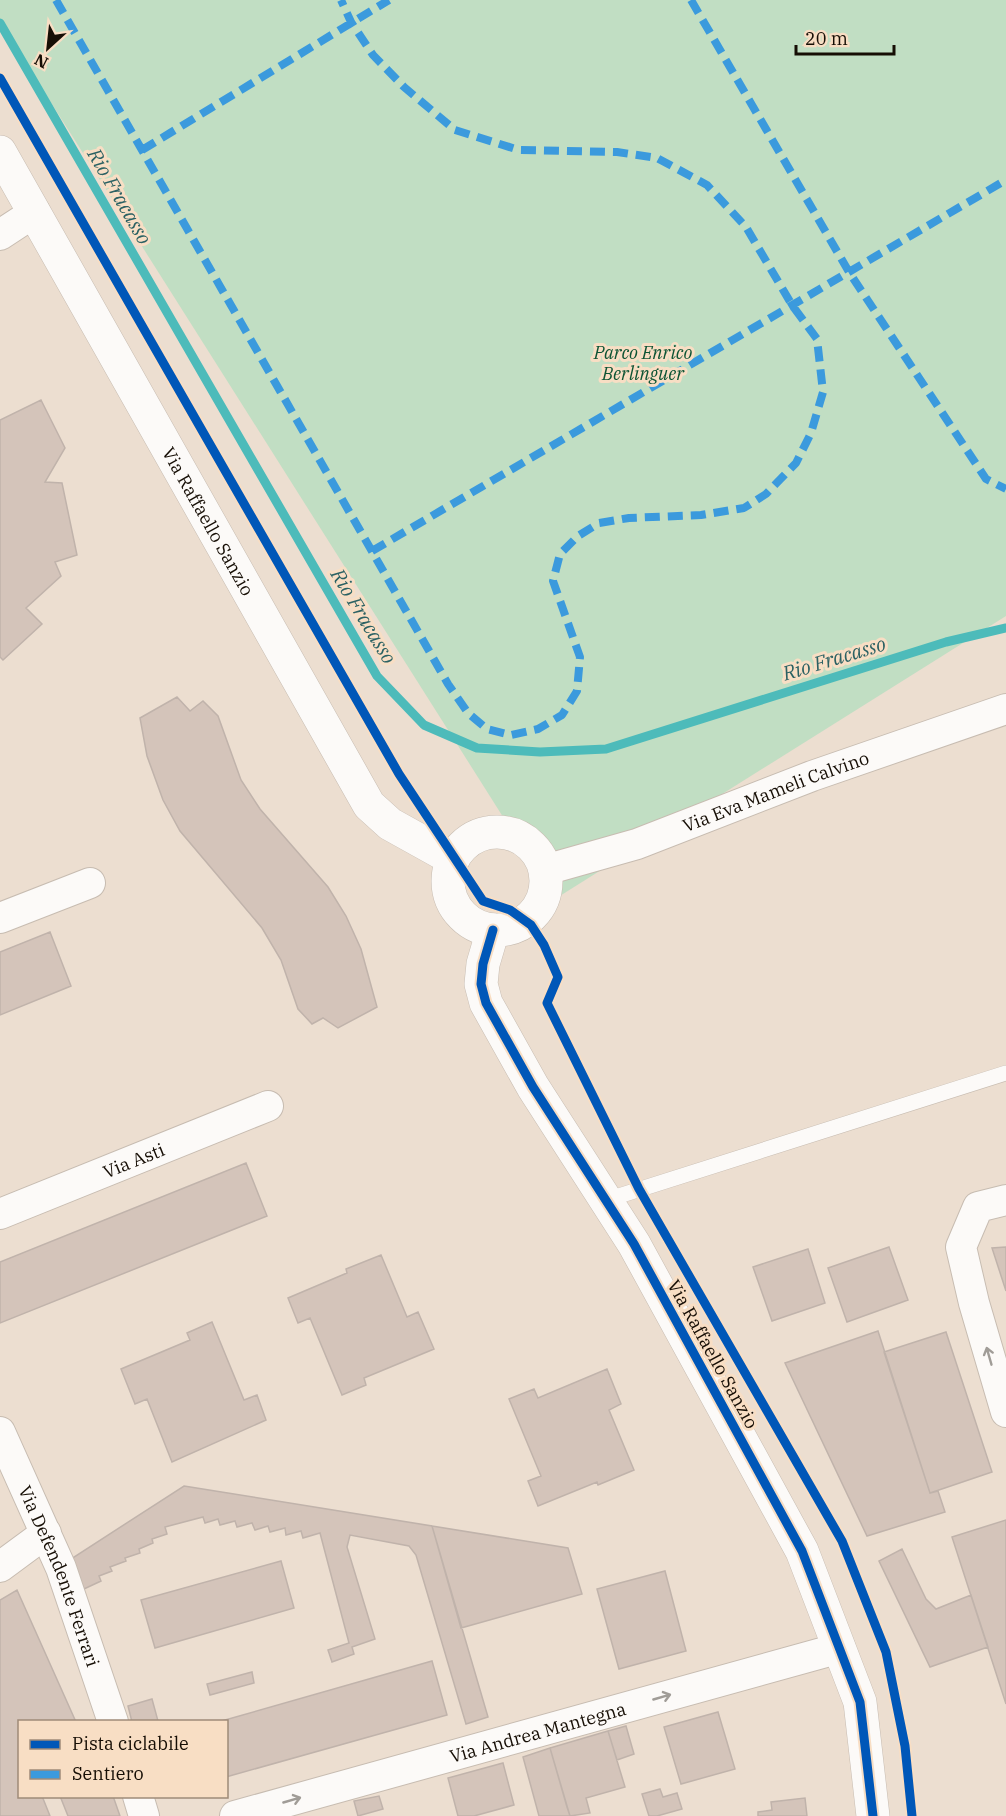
<svg xmlns="http://www.w3.org/2000/svg" width="1006" height="1816" font-family="'IBM Plex Serif',serif">
<style>
.green{fill:#c1dec3}
.lines{fill:none;stroke-linecap:round;stroke-linejoin:round}
.stream{stroke:#4dbbba;stroke-width:9}
.building{fill:#d4c4ba;stroke:#c0b3ab;stroke-width:1.5}
.lane-casing{stroke:#c7bcb1;stroke-width:16}
.street-casing{stroke:#c7bcb1;stroke-width:32}
.secondary-casing{stroke:#c7bcb1;stroke-width:34}
.lane{stroke:#fcfaf8;stroke-width:15}
.street{stroke:#fcfaf8;stroke-width:30}
.secondary{stroke:#fcfaf8;stroke-width:33}
.quiet{stroke:#3b9add;stroke-width:8;stroke-dasharray:15 8;stroke-linecap:butt}
.cycleway-casing{stroke:#f8dec4;stroke-width:13}
.cycleway{stroke:#0057b8;stroke-width:9}
.oneway{stroke:#a09c97}
.labels{text-anchor:middle;dominant-baseline:central;stroke-width:6;stroke-linejoin:round;paint-order:stroke}
.park-label{font-size:18px;font-style:italic;fill:#0d5434;stroke:#f8dec4}
.street-label{font-size:18px;fill:#160e05;stroke:#f8dec4}
.water-label{font-size:20px;font-style:italic;fill:#2b6163;stroke:#f8dec4}
</style>
<rect width="100%" height="100%" fill="#ecded0"/>
<path class="green" d="M0,0H1006V616L555,899L0,22Z"/>
<g class="lines">
<path class="stream" d="M0,23L377,676L424,725L477,748L540,752L606,749L946,642L1006,628"/>
</g>
<path class="building" d="M41,400L65,448L45,482L62,483L77,555L55,562L61,576L26,608L42,624L3,660L0,657V420Z
M177,697L190,711L203,701L218,716L241,780L260,809L328,887L346,916L361,949L377,1007L338,1028L323,1018L312,1024L298,1009L281,960L262,928L180,831L163,800L147,756L140,718Z
M50,932L71,986L0,1015V952Z
M246,1163L267,1216L0,1323V1262Z
M889,1247L908,1300L847,1322L828,1268Z
M1006,1247V1291L992,1248Z
M808,1249L825,1303L772,1321L753,1267Z
M381,1255L407,1317L418,1312L434,1349L364,1378L366,1385L342,1395L310,1318L298,1323L288,1298L347,1273L346,1269Z
M212,1322L244,1400L257,1395L266,1420L172,1462L147,1399L135,1404L121,1369L190,1340L187,1333Z
M878,1331L930,1493L938,1491L945,1512L867,1536L785,1363Z
M946,1332L992,1472L930,1493L884,1352Z
M607,1369L621,1404L609,1410L634,1470L598,1485L597,1482L538,1506L528,1481L541,1476L509,1399L534,1389L538,1398Z
M184,1486L432,1526L488,1717L466,1724L416,1555L409,1546L350,1535L347,1547L375,1639L352,1647L354,1654L332,1662L328,1650L349,1643L320,1533L303,1538L301,1531L286,1535L285,1528L270,1532L268,1526L255,1530L252,1523L237,1527L235,1521L220,1525L218,1519L205,1523L203,1517L165,1527L167,1534L152,1539L153,1543L139,1549L140,1553L125,1558L126,1561L110,1567L112,1571L99,1576L101,1581L84,1589L71,1559Z
M1006,1520V1704L952,1537Z
M432,1526L568,1548L582,1594L461,1628Z
M902,1549L926,1599L936,1609L971,1595L988,1647L930,1667L879,1561Z
M281,1561L294,1608L155,1648L141,1600Z
M665,1571L686,1651L619,1669L597,1589Z
M17,1590L76,1722H20V1796H42L50,1816H0V1600Z
M432,1661L447,1715L226,1777V1722H218Z
M252,1672L254,1683L210,1695L207,1684Z
M152,1699L158,1721L132,1722L128,1706Z
M718,1712L735,1769L681,1784L664,1727Z
M626,1726L634,1754L617,1760L608,1731Z
M608,1731L625,1787L586,1798L590,1813L570,1816L550,1748Z
M550,1748L567,1807L570,1816H539L523,1757Z
M503,1763L514,1805L474,1816H458L448,1778Z
M660,1789L663,1797L677,1793L682,1809L657,1816H649L642,1794Z
M60,1796H113L120,1816H68Z
M379,1796L383,1809L358,1816L354,1801Z
M805,1798L807,1816H758V1812L772,1810L771,1802Z"/>
<g class="lines">
<defs>
<path id="lane" d="M606,1200L1006,1073"/>
<g id="street">
<path d="M0,235L35,212"/>
<path id="s1" d="M545,870L637,844L812,776L1006,709"/>
<path d="M0,918L90,883"/>
<path d="M1006,1200L978,1207L961,1247L974,1303L1006,1412"/>
<path id="s2" d="M0,1214L268,1106"/>
<path id="s3" d="M0,1432L61,1568L113,1722"/>
<path d="M0,1567L46,1533"/>
<path d="M138,1796L144,1816"/>
<path id="s4" d="M235,1816L840,1648"/>
</g>
<g id="secondary">
<path id="s5" d="M0,152L369,805L390,824L453,859"/>
<circle cx="497" cy="881" r="49"/>
<path d="M493,930L483,964L481,984L486,1003L533,1087L634,1244L802,1551L860,1702L873,1816"/>
</g>
</defs>
<use href="#lane" class="lane-casing"/>
<use href="#street" class="street-casing"/>
<use href="#secondary" class="secondary-casing"/>
<use href="#lane" class="lane"/>
<use href="#street" class="street"/>
<use href="#secondary" class="secondary"/>
<path class="quiet" d="M56,0L448,684L468,713L487,729L511,735L538,729L562,715L577,691L580,657L553,581L560,554L578,536L599,523L629,518L701,515L744,508L766,494L796,463L811,433L823,392L817,339L792,305L746,227L707,185L657,158L617,152L519,150L455,130L404,87L373,55L351,22L341,0
M691,0L849,272L986,479L1006,489
M142,150L389,0
M372,551L1006,180"/>
<defs>
<path id="cycleway" d="M0,78L399,774L483,901L510,910L531,925L544,945L558,977L547,1003L639,1189L842,1541L886,1652L905,1746L912,1816
M493,930L483,964L481,984L486,1003L533,1087L634,1244L802,1551L860,1702L873,1816"/>
</defs>
<use href="#cycleway" class="cycleway-casing"/>
<use href="#cycleway" class="cycleway"/>
</g>
<defs><path id="oneway-shaft" d="M-6 0H5M1.5-3L5.5 0L1.5 3" fill="none" stroke-width="1.6" stroke-linecap="round" stroke-linejoin="round" transform="scale(1.5)"/></defs>
<g class="oneway">
<use href="#oneway-shaft" transform="translate(989 1356) rotate(-106)"/>
<use href="#oneway-shaft" transform="translate(662 1697) rotate(-16)"/>
<use href="#oneway-shaft" transform="translate(292 1800) rotate(-16)"/>
</g>
<g class="labels">
<g class="park-label">
<text x="643" y="352">Parco Enrico<tspan x="643" dy="21">Berlinguer</tspan></text>
</g>
<g class="street-label">
<text stroke="none"><textPath href="#s5" startOffset="424">Via Raffaello Sanzio</textPath></text>
<text stroke="none"><textPath href="#s1" startOffset="244">Via Eva Mameli Calvino</textPath></text>
<text stroke="none"><textPath href="#s2" startOffset="144">Via Asti</textPath></text>
<text transform="translate(713 1354) rotate(61)">Via Raffaello Sanzio</text>
<text stroke="none"><textPath href="#s3" startOffset="156">Via Defendente Ferrari</textPath></text>
<text stroke="none"><textPath href="#s4" startOffset="314">Via Andrea Mantegna</textPath></text>
</g>
<g class="water-label">
<text transform="translate(120 196) rotate(60)">Rio Fracasso</text>
<text transform="translate(364 616) rotate(59)">Rio Fracasso</text>
<text transform="translate(834 658) rotate(-17)">Rio Fracasso</text>
</g>
</g>
<rect x="18" y="1720" width="210" height="78" fill="#f8dec4" stroke="#9e8b78" stroke-width="1.5"/>
<rect x="30" y="1740" width="30" height="9" fill="#0057b8" stroke="#9e8b78" stroke-width="1.5"/>
<text x="72" y="1750" font-size="18" fill="#160e05">Pista ciclabile</text>
<rect x="30" y="1770" width="30" height="9" fill="#3b9add" stroke="#9e8b78" stroke-width="1.5"/>
<text x="72" y="1780" font-size="18" fill="#160e05">Sentiero</text>
<g transform="translate(48 48) rotate(207)" stroke="#f8dec4" stroke-width="4.5" paint-order="stroke">
<path d="M0-4.5L10 22L0 15L-10 22Z" fill="#160e05"/>
<text y="-9" font-size="16" font-weight="bold" text-anchor="middle" fill="#160e05">N</text>
</g>
<path d="M796 45v9h98v-9" fill="none" stroke="#160e05" stroke-width="3"/>
<text x="805" y="45" font-size="18" fill="#160e05" stroke="#f8dec4" stroke-width="4.5" paint-order="stroke">20 m</text>
</svg>
